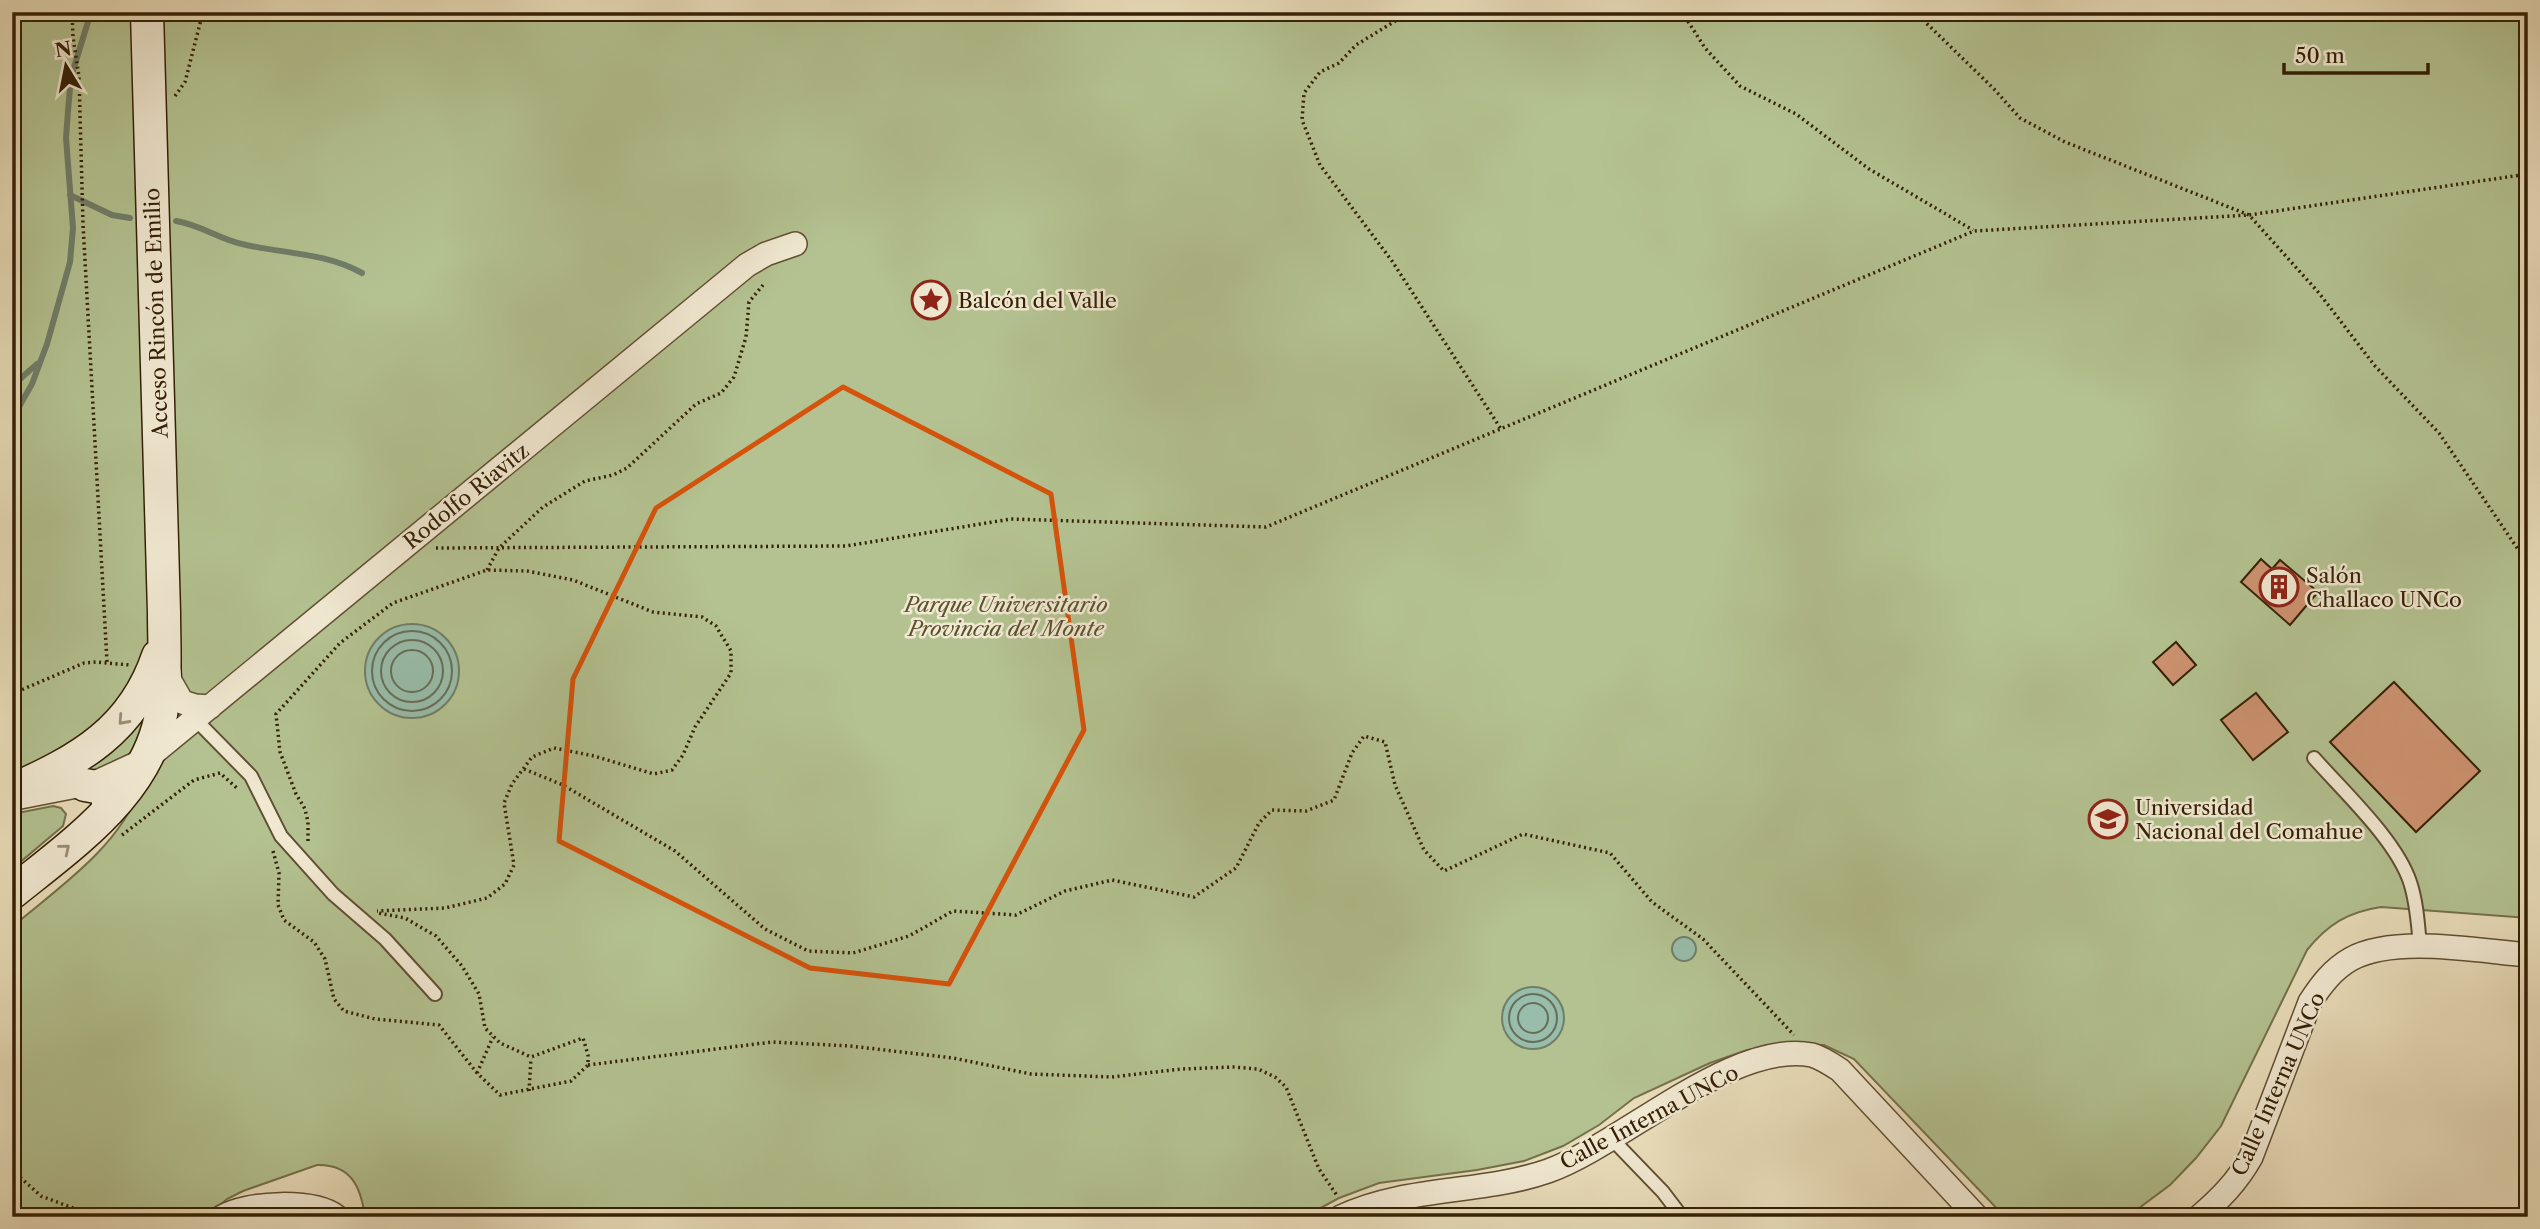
<svg xmlns="http://www.w3.org/2000/svg" width="2540" height="1229" font-family="'Libre Caslon Text',serif">
<style>
.green{fill:#b4c291;stroke:#74714b;stroke-width:2}
.water{fill:#98bdab;stroke:#707e69;stroke-width:2}
.lines{fill:none;stroke-linecap:round;stroke-linejoin:round}
.shore{stroke:#666e58;stroke-width:2}
.stream{stroke:#707e69;stroke-width:6}
.building{fill:#ce9371;stroke:#342005;stroke-width:2}
.lane-casing{stroke:#614f32;stroke-width:16}
.street-casing{stroke:#614f32;stroke-width:26}
.secondary-casing{stroke:#342005;stroke-width:35}
.path{stroke:#342005;stroke-width:3.5;stroke-dasharray:2 3.5;stroke-linecap:butt}
.lane{stroke:#f1e9d2;stroke-width:12}
.street{stroke:#f1e9d2;stroke-width:23}
.secondary{stroke:#f1e9d2;stroke-width:32}
.oneway{stroke:#9c8f76}
.marked{fill:none;stroke:#d6530b;stroke-width:5;stroke-linejoin:round}
.labels{text-anchor:middle;dominant-baseline:central;stroke-width:5;stroke-linejoin:round;paint-order:stroke}
.poi-label{font-size:21px;fill:#342005;stroke:#f1e9d2;text-anchor:start}
.street-label{font-size:21px;fill:#342005;stroke:#f1e9d2}
.park-label{font-size:21px;font-style:italic;fill:#5a512f;stroke:#f1e9d2}
</style>
<rect width="100%" height="100%" fill="#e9ddba"/>
<filter id="stains"><feTurbulence type="fractalNoise" baseFrequency=".00286" numOctaves="4"/><feColorMatrix values="0 0 0 0 .2 0 0 0 0 .09 0 0 0 0 .02 0 0 0 .5 -.17"/></filter>
<radialGradient id="worn" r=".72"><stop offset=".6" stop-color="#630" stop-opacity="0"/><stop offset="1" stop-color="#630" stop-opacity=".3"/></radialGradient>
<path class="green" d="M12,12H133L151,650L119,715L12,780Z
M147,12H2528V918L2381,907C2348,912 2328,924 2307,950L2221,1126L2196,1158L2170,1185L2127,1217H2005L1854,1059L1824,1045L1786,1044L1747,1050L1710,1063L1634,1098L1599,1125L1563,1146L1524,1161L1477,1170L1379,1183L1339,1198L1304,1217H365C361,1187 351,1164 317,1165L243,1191L227,1199L206,1217H12V927C58,888 118,848 140,789C147,773 150,754 155,737Z
M157,690L133,752L98,769L67,775Z
M53,806L61,808L66,814L63,826L12,869V814Z"/>
<path class="water" d="M365 671a47 47 0 1 1 94 0a47 47 0 1 1-94 0Z
M1672 949a12 12 0 1 1 24 0a12 12 0 1 1-24 0Z
M1502 1018a31 31 0 1 1 62 0a31 31 0 1 1-62 0Z"/>
<g class="lines">
<path class="shore" d="M372 671a40 40 0 1 1 80 0a40 40 0 1 1-80 0Z
M381 671a31 31 0 1 1 62 0a31 31 0 1 1-62 0Z
M391 671a21 21 0 1 1 42 0a21 21 0 1 1-42 0Z
M1509 1018a24 24 0 1 1 48 0a24 24 0 1 1-48 0Z
M1518 1018a15 15 0 1 1 30 0a15 15 0 1 1-30 0Z"/>
<path class="stream" d="M70,195L112,215L130,218
M176,221C201,225 219,239 242,244C283,254 324,252 362,273
M12,386L37,364
M12,419L32,384L47,344L70,262L73,228L66,138L68,111L71,77L91,12"/>
</g>
<path class="building" d="M2261,559L2272,569L2280,560L2318,592L2290,625L2241,582Z
M2176,642L2196,665L2173,685L2153,662Z
M2394,682L2480,771L2416,832L2330,742Z
M2256,693L2288,732L2253,760L2221,720Z"/>
<g class="lines">
<defs>
<path id="lane" d="M195,719L251,776L281,836L333,894L385,939L435,994
M2314,758C2344,792 2396,840 2410,882C2417,903 2418,925 2420,946
M1611,1138L1663,1192L1682,1217"/>
<path id="street" d="M169,671L170,681L182,702L195,706L210,707
M15,798L97,782L145,760L747,265L766,254L795,244
M222,1217C247,1202 314,1199 337,1217
M1341,1217C1406,1186 1482,1194 1548,1171C1622,1145 1733,1039 1812,1055C1822,1058 1831,1064 1840,1070L1977,1217
M2199,1217C2220,1199 2237,1182 2251,1157L2310,1002C2321,985 2333,969 2351,959C2395,935 2478,951 2528,955"/>
<path id="secondary" d="M85,785L102,788L108,798V811
M12,790C80,760 133,730 158,656
M12,893C75,842 157,787 163,699C166,671 164,641 164,613L147,12"/>
</defs>
<use href="#lane" class="lane-casing"/>
<use href="#street" class="street-casing"/>
<use href="#secondary" class="secondary-casing"/>
<path class="path" d="M72,12L73,37L79,77L83,224L107,662
M1410,12L1356,45L1339,63L1320,72L1304,93L1302,120L1320,165L1392,261L1501,429
M1682,12L1705,48L1740,86L1796,114L1869,169L1973,230
M1915,12L1994,89L2020,118L2065,142L2249,215L2319,293L2375,366L2439,433L2528,564
M175,96L185,82L203,12
M436,548L846,546L1011,519L1266,527L1974,231L2249,215L2528,174
M487,570L499,548L543,507L585,481L613,475L627,468L696,404L721,393L734,377L746,337L749,302L763,285
M12,694L84,663L96,662L130,665
M524,769L563,785L675,851L765,929L808,951L853,953L909,936L953,911L1016,915L1065,891L1112,880L1194,897L1236,868L1259,823L1272,810L1306,811L1334,800L1352,753L1364,736L1385,742L1395,785L1424,850L1444,871L1523,834L1610,853L1652,902L1703,939L1794,1035
M122,835L194,780L220,773L239,790
M308,841V822L305,809L296,794L280,752L276,714L340,643L393,603L487,570L527,571L573,580L653,612L702,617L716,626L731,651V673L695,727L683,755L672,770L654,774L594,756L554,748L532,757L512,784L504,803L514,865L505,884L487,898L445,908L377,911
M273,851L279,873L278,905L284,920L314,942L325,959L334,999L344,1011L375,1019L439,1025L477,1073L500,1095L571,1081L588,1065V1055L583,1038L531,1057L500,1043L485,1028L479,994L462,966L436,936L405,918L378,913
M588,1065L772,1042L850,1046L953,1058L1031,1074L1112,1077L1181,1069L1233,1067L1258,1069L1275,1077L1286,1087L1319,1169L1338,1197
M477,1073L493,1037
M529,1091L531,1058
M12,1170L41,1196L97,1217"/>
<use href="#lane" class="lane"/>
<use href="#street" class="street"/>
<use href="#secondary" class="secondary"/>
</g>
<defs><path id="oneway-chevron" d="M-2-3.5L2.5 0L-2 3.5" fill="none" stroke-width="1.6" stroke-linecap="round" stroke-linejoin="round" transform="scale(1.75)"/></defs>
<g class="oneway">
<use href="#oneway-chevron" transform="translate(123 720) rotate(132)"/>
<use href="#oneway-chevron" transform="translate(65 849) rotate(-39)"/>
</g>
<path class="marked" d="M843,387L1051,494L1084,730L949,984L810,968L559,841L573,679L656,508Z"/>
<defs>
<symbol id="sight-ring" viewBox="-11 -11 22 22"><circle r="9.5" fill="#f1e9d2" stroke="#8f2418" stroke-width="1.5"/><path d="M0-6L1.8-2.2L6-1.7L2.9 1.2L3.7 5.4L0 3.3L-3.7 5.4L-2.9 1.2L-6-1.7L-1.8-2.2Z" fill="#8f2418"/></symbol>
<symbol id="building-ring" viewBox="-11 -11 22 22"><circle r="9.5" fill="#f1e9d2" stroke="#8f2418" stroke-width="1.5"/><path d="M-4-6H4V6H1V3H-1V6H-4ZM-2.5-4.3h1.7v1.8h-1.7ZM.8-4.3h1.7v1.8H.8ZM-2.5-1h1.7V.8h-1.7ZM.8-1h1.7V.8H.8Z" fill="#8f2418"/></symbol>
<symbol id="university-ring" viewBox="-11 -11 22 22"><circle r="9.5" fill="#f1e9d2" stroke="#8f2418" stroke-width="1.5"/><path d="M0-5L7-2L0 1L-7-2ZM-4 1L0 2.5L4 1V4Q0 6-4 4Z" fill="#8f2418"/></symbol>
</defs>
<g fill-rule="evenodd">
<use href="#sight-ring" x="909" y="278" width="44" height="44"/>
<use href="#building-ring" x="2257" y="565" width="44" height="44"/>
<use href="#university-ring" x="2086" y="797" width="44" height="44"/>
</g>
<g class="labels">
<g class="poi-label">
<text x="958" y="300">Balcón del Valle</text>
<text x="2306" y="575">Salón<tspan x="2306" dy="24">Challaco UNCo</tspan></text>
<text x="2135" y="807">Universidad<tspan x="2135" dy="24">Nacional del Comahue</tspan></text>
</g>
<g class="street-label">
<text transform="translate(156 313) rotate(-92)">Acceso Rincón de Emilio</text>
<text transform="translate(466 496) rotate(-39)">Rodolfo Riavitz</text>
<text transform="translate(2278 1084) rotate(-66)">Calle Interna UNCo</text>
<text transform="translate(1649 1117) rotate(-28)">Calle Interna UNCo</text>
</g>
<g class="park-label">
<text x="1006" y="604">Parque Universitario<tspan x="1006" dy="24">Provincia del Monte</tspan></text>
</g>
</g>
<rect width="2540" height="1229" fill="none" stroke="#e9ddba" stroke-width="42"/>
<rect x="14" y="14" width="2512" height="1201" fill="none" stroke="#342005" stroke-width="3.5"/>
<rect x="21" y="21" width="2498" height="1187" fill="none" stroke="#342005" stroke-width="2"/>
<g transform="translate(66 66) rotate(350)" stroke="#f1e9d2" stroke-width="5" paint-order="stroke">
<path d="M0-5L12 26L0 18L-12 26Z" fill="#342005"/>
<text y="-10" font-size="19" font-weight="bold" text-anchor="middle" fill="#342005">N</text>
</g>
<path d="M2284 63v10h144v-10" fill="none" stroke="#342005" stroke-width="3.5"/>
<text x="2295" y="63" font-size="21" fill="#342005" stroke="#f1e9d2" stroke-width="5" paint-order="stroke">50 m</text>
<rect width="100%" height="100%" filter="url(#stains)"/>
<rect width="100%" height="100%" fill="url(#worn)"/>
</svg>
